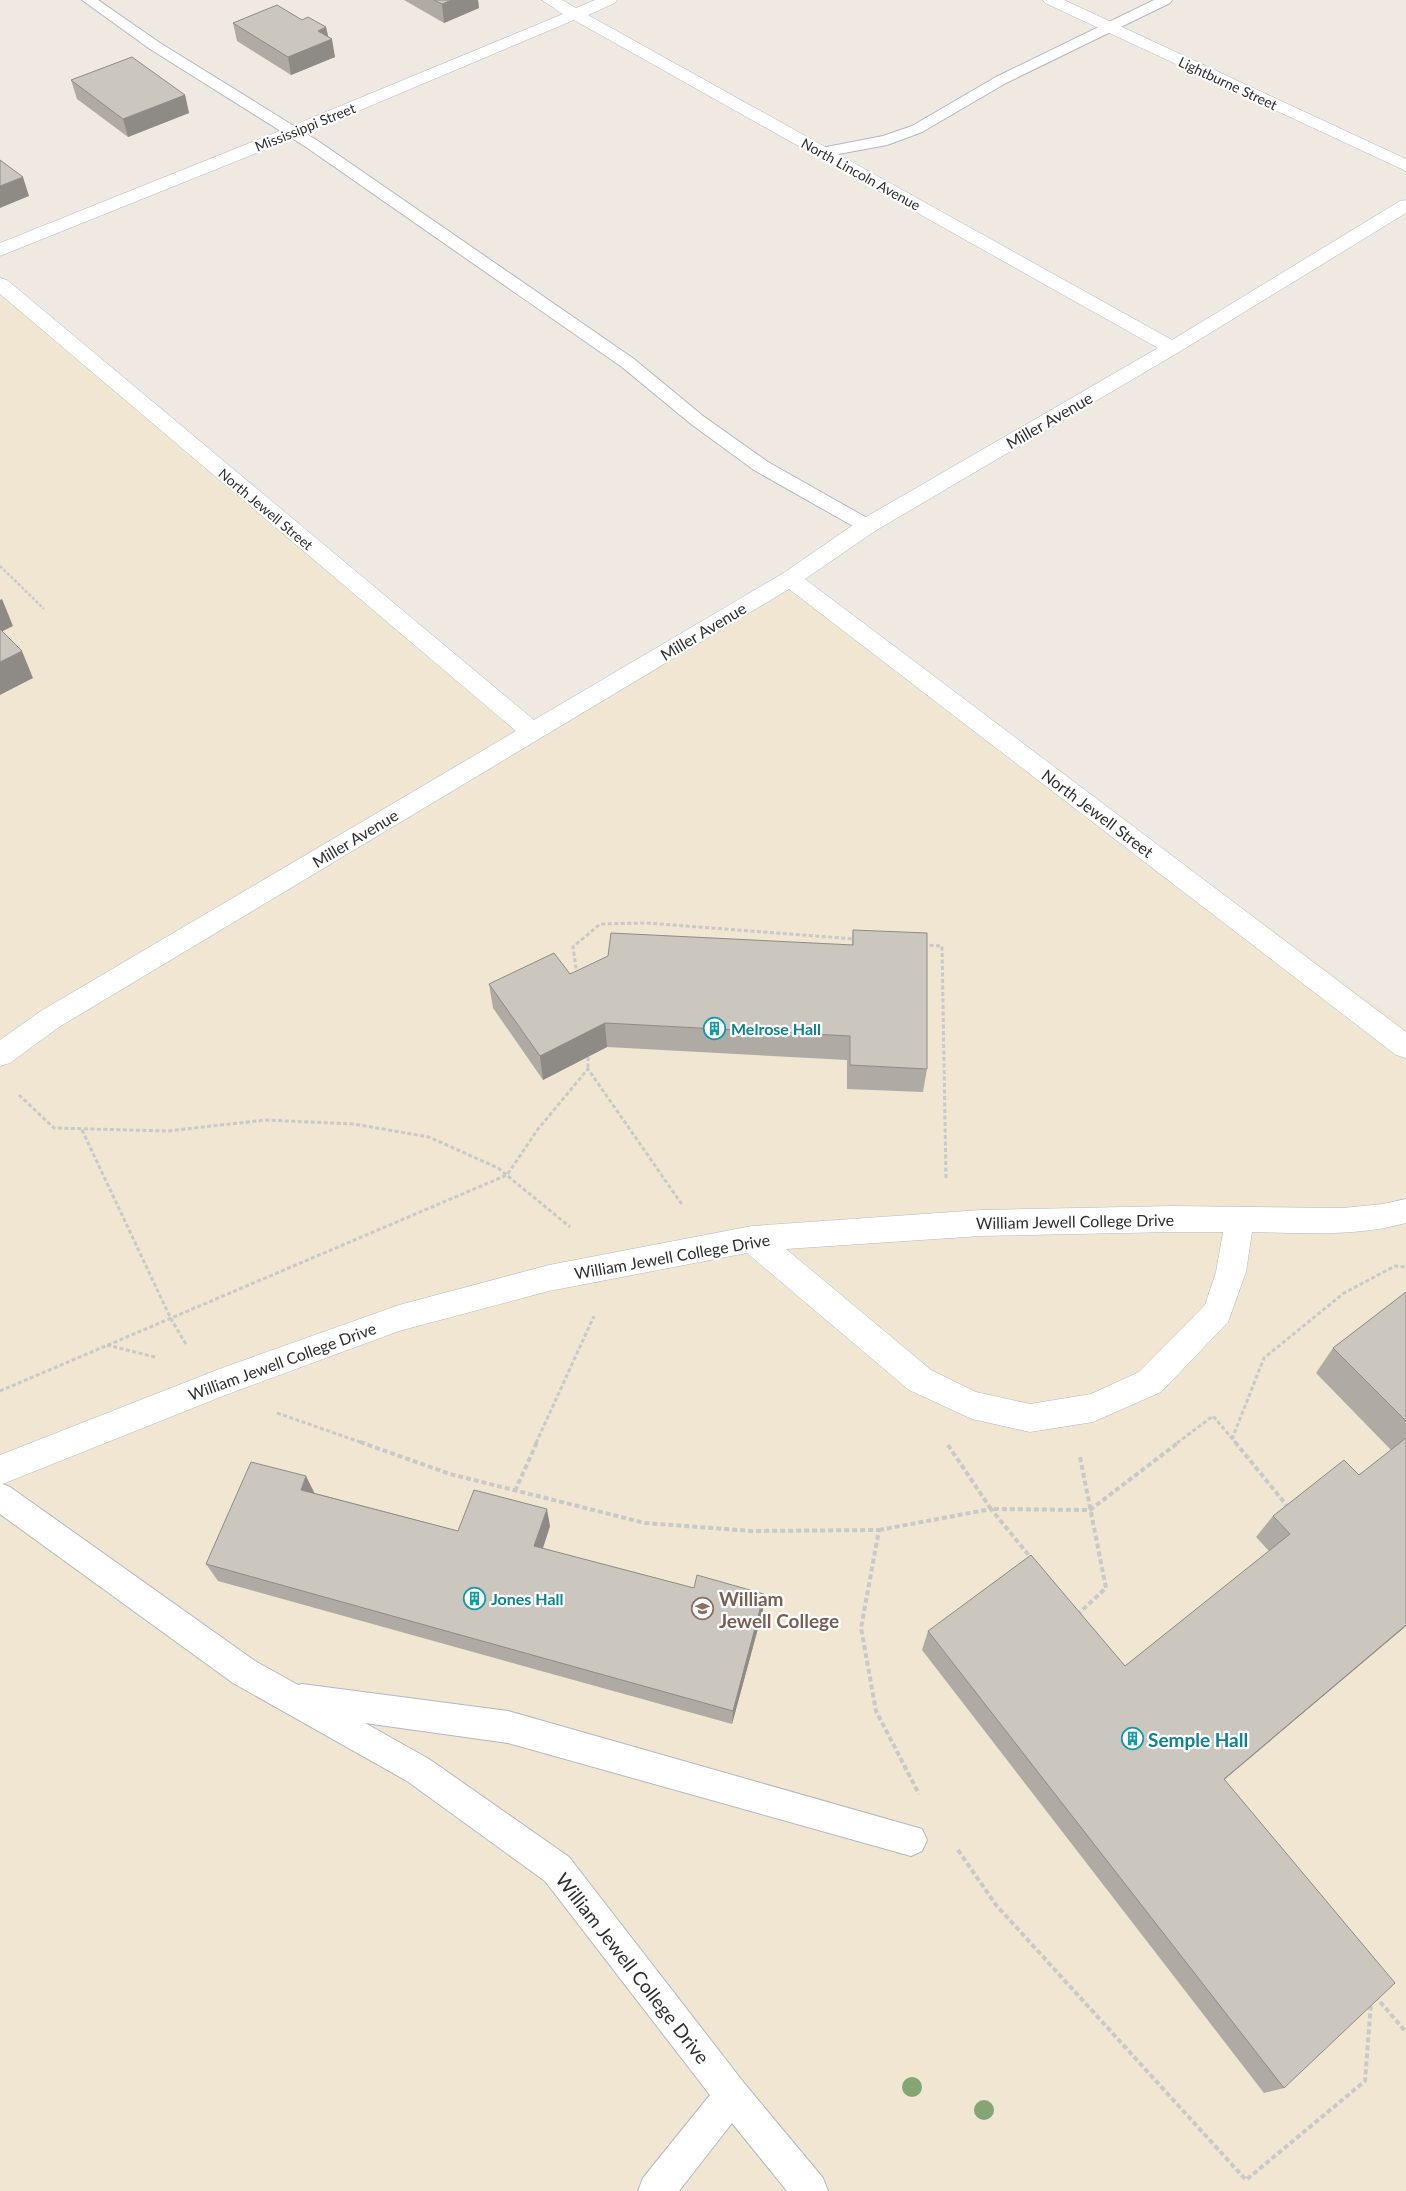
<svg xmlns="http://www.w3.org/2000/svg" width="1406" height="2191" font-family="Lato,sans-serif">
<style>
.education{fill:#f0e6d1}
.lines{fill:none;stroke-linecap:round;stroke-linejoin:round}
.lane-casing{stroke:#b4b7c1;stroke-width:2}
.street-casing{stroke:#b4b7c1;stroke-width:1}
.secondary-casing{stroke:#b4b7c1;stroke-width:1}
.path-far2{stroke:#c9c9c9;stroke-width:2.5;stroke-dasharray:3 2;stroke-linecap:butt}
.path-far1{stroke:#c9c9c9;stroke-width:3;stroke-dasharray:4 2.5;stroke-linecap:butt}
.path{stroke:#c9c9c9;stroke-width:4;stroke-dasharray:5 3;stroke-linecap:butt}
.lane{fill:#fff;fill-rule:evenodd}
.street{fill:#fff;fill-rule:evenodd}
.secondary{fill:#fff;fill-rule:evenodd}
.tree{fill:#84a574}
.wall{fill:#afaba4}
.shaded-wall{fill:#8e8b86}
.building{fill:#cbc7bf;stroke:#8e8b86}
.labels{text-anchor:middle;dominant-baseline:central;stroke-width:4.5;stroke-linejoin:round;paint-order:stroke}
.far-street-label{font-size:14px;fill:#2e2e2e;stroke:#fff}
.street-label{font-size:16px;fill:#2e2e2e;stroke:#fff}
.culture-label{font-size:16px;font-weight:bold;fill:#0d838f;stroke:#fff;text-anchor:start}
.near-education-label{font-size:19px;font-weight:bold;fill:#785e54;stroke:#fff;text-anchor:start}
.near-culture-label{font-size:19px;font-weight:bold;fill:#0d838f;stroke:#fff;text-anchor:start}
.near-street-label{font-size:19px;fill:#2e2e2e;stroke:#fff}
</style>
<rect width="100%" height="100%" fill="#efe9e1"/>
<path class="education" d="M0,283L533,732L790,579L1406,1027V2191H0Z"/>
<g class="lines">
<defs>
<path id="lane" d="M82,0H98L160,43L318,141L634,359L703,416L768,462L874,522L877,526L874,530L867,532L860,530L754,470L691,424L622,367L306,147L150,49Z
M1154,0H1172L1170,3L1006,83L922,132L887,145L822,157L816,155L814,152L816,149L883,136L912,126L996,77Z
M0,1483L10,1487L255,1661L298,1685L302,1684L508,1711L922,1829L927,1840L922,1851L911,1856L508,1743L365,1723L429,1759L569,1857L744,2083L823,2178L828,2191H787L732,2123L679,2191H638L643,2178L710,2095L545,1881L407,1781L233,1683L0,1514Z"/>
<path id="street" d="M542,0H562L576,8L595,0H617L615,3L588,15L1172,340L1400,201L1406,200V213L1179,352L875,531L805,579L1406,1032V1058L1396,1055L789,589L59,1027L10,1063L0,1066V1040L41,1011L516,731L0,294V278L7,280L534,720L782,574L859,521L1158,348L574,20L299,136L0,256V243L287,128L563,14Z
M1406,1199V1223C1356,1237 1304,1233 1252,1232L1246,1272L1228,1322L1161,1392L1093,1422L1030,1432L972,1419L909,1390L747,1253L549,1291L399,1331L228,1394L0,1485V1455L222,1368L399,1305L549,1265L752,1226L981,1210L1173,1206L1343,1208L1383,1204ZM1173,1232H1223L1216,1272L1205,1305L1139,1372L1091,1394L1030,1404L976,1392L931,1370L786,1249L981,1236Z"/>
<path id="secondary" d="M1043,0H1064L1406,159V171L1045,3Z"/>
</defs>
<use href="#lane" class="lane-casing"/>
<use href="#street" class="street-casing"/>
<use href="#secondary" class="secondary-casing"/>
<path class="path-far2" d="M0,566L44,609"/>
<path class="path-far1" d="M923,945L942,946L946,1178
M577,975L573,947L600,924L646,923L854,939
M588,1057V1069
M19,1095L54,1128L168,1131L265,1120L354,1124L429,1137L498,1168L570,1227
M82,1130L171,1319L187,1346
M107,1345L155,1357
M0,1391L507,1175L538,1129L588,1069L683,1206
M277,1413L363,1443
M1232,1439L1264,1358L1344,1293L1395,1266L1406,1267
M536,1443L594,1316
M1177,1443L1213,1416L1236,1443"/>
<path class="path" d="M360,1442L450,1474L645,1523L752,1531L879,1530L861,1628L876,1711L919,1794
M1235,1442L1288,1507
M948,1445L991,1509L1090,1510L1179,1442
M515,1491L537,1442
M879,1530L991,1509L1031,1558
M1077,1615L1106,1588L1080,1457
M958,1850L996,1905L1246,2180L1365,2081L1371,2003
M1375,1996L1406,2032"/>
<use href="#lane" class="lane"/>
<use href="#street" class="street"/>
<use href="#secondary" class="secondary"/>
</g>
<g class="tree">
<circle cx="912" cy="2087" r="10"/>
<circle cx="984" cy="2110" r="10"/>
</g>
<path class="wall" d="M404,0H478L479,8L444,23Z
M302,20L326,27L328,37L335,57L291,75L237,41L233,23Z
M71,80L185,95L189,113L128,137L77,99Z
M853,930L927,1069L923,1092L847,1089V1060L607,1047L543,1080L493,1008L489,984L852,945Z
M1406,1292V1626L1224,1780L1284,2088L1264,2093L922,1650L928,1631L1125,1666L1269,1551L1256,1537L1273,1516L1359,1475L1391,1450L1316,1373L1333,1348Z
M315,1493L458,1531L550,1526L543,1548L763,1610L732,1724L218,1581L206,1564Z"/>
<path class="shaded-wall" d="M452,0H478L479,8L444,23L442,4Z
M326,27L329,40L332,39L335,57L291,75L288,57L318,31Z
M185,95L189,113L128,137L123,119Z
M23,177L29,196L0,208V186Z
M2,599L13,626L1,632L0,635V600Z
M22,651L33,678L0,695V662Z
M605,1023L607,1047L543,1080L540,1056Z
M306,1476L315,1494L301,1490Z
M547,1509L550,1526L538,1563L534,1546Z
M764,1594L763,1610L732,1724L733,1711Z
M1406,1625V1626L1207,1794L1224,1779Z"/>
<path class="building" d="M434,0H452L442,4Z
M277,5L302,20L308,17L326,27L318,31L332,39L288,57L233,23Z
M132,57L185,95L123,119L71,80Z
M0,160L23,177L0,186Z
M0,629L22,651L0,662Z
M853,930L927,933V1069L850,1065V1036L605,1023L540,1056L489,984L554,953L570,974L608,956L611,933L853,945Z
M1406,1292V1421L1333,1348Z
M1406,1438V1625L1224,1779L1395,1983L1284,2088L928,1631L1031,1555L1125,1666L1290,1534L1273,1516L1344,1460L1359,1475Z
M251,1462L306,1476L301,1490L458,1531L474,1490L547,1509L534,1546L694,1588L697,1575L764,1594L733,1711L206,1564Z"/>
<defs>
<symbol id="building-ring" viewBox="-11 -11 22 22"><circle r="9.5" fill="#fff" stroke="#0f9aa8" stroke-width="1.5"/><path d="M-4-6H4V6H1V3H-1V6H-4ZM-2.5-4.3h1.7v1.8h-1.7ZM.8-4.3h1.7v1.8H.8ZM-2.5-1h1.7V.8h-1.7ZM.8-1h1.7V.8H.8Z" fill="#0f9aa8"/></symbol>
<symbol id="university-ring" viewBox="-11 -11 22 22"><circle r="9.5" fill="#fff" stroke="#8d6e63" stroke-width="1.5"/><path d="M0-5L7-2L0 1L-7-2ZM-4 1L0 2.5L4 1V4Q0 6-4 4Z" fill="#8d6e63"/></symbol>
</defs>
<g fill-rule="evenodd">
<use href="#building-ring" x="702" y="1016" width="25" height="25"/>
<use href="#building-ring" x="462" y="1586" width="25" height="25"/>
<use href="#university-ring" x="690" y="1596" width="25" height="25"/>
<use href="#building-ring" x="1120" y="1726" width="25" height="25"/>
</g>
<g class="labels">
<g class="far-street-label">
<text transform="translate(1228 83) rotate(25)">Lightburne Street</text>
<text transform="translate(305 127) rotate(-22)">Mississippi Street</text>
<text transform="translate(861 174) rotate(29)">North Lincoln Avenue</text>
<text transform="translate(266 509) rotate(40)">North Jewell Street</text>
</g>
<g class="street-label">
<text transform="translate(1049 420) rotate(-30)">Miller Avenue</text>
<text transform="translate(703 631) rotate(-31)">Miller Avenue</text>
<text transform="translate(1098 813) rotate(37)">North Jewell Street</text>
<text transform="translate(355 838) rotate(-31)">Miller Avenue</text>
<text transform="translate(1075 1221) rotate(-1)">William Jewell College Drive</text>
<text transform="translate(672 1256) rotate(-10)">William Jewell College Drive</text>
<text transform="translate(282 1361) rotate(-20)">William Jewell College Drive</text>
</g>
<g class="culture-label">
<text x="731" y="1028">Melrose Hall</text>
<text x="491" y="1598">Jones Hall</text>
</g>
<g class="near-education-label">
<text x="719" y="1598">William<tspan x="719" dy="22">Jewell College</tspan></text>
</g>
<g class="near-culture-label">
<text x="1148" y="1739">Semple Hall</text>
</g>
<g class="near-street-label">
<text transform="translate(633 1968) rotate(52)">William Jewell College Drive</text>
</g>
</g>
</svg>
